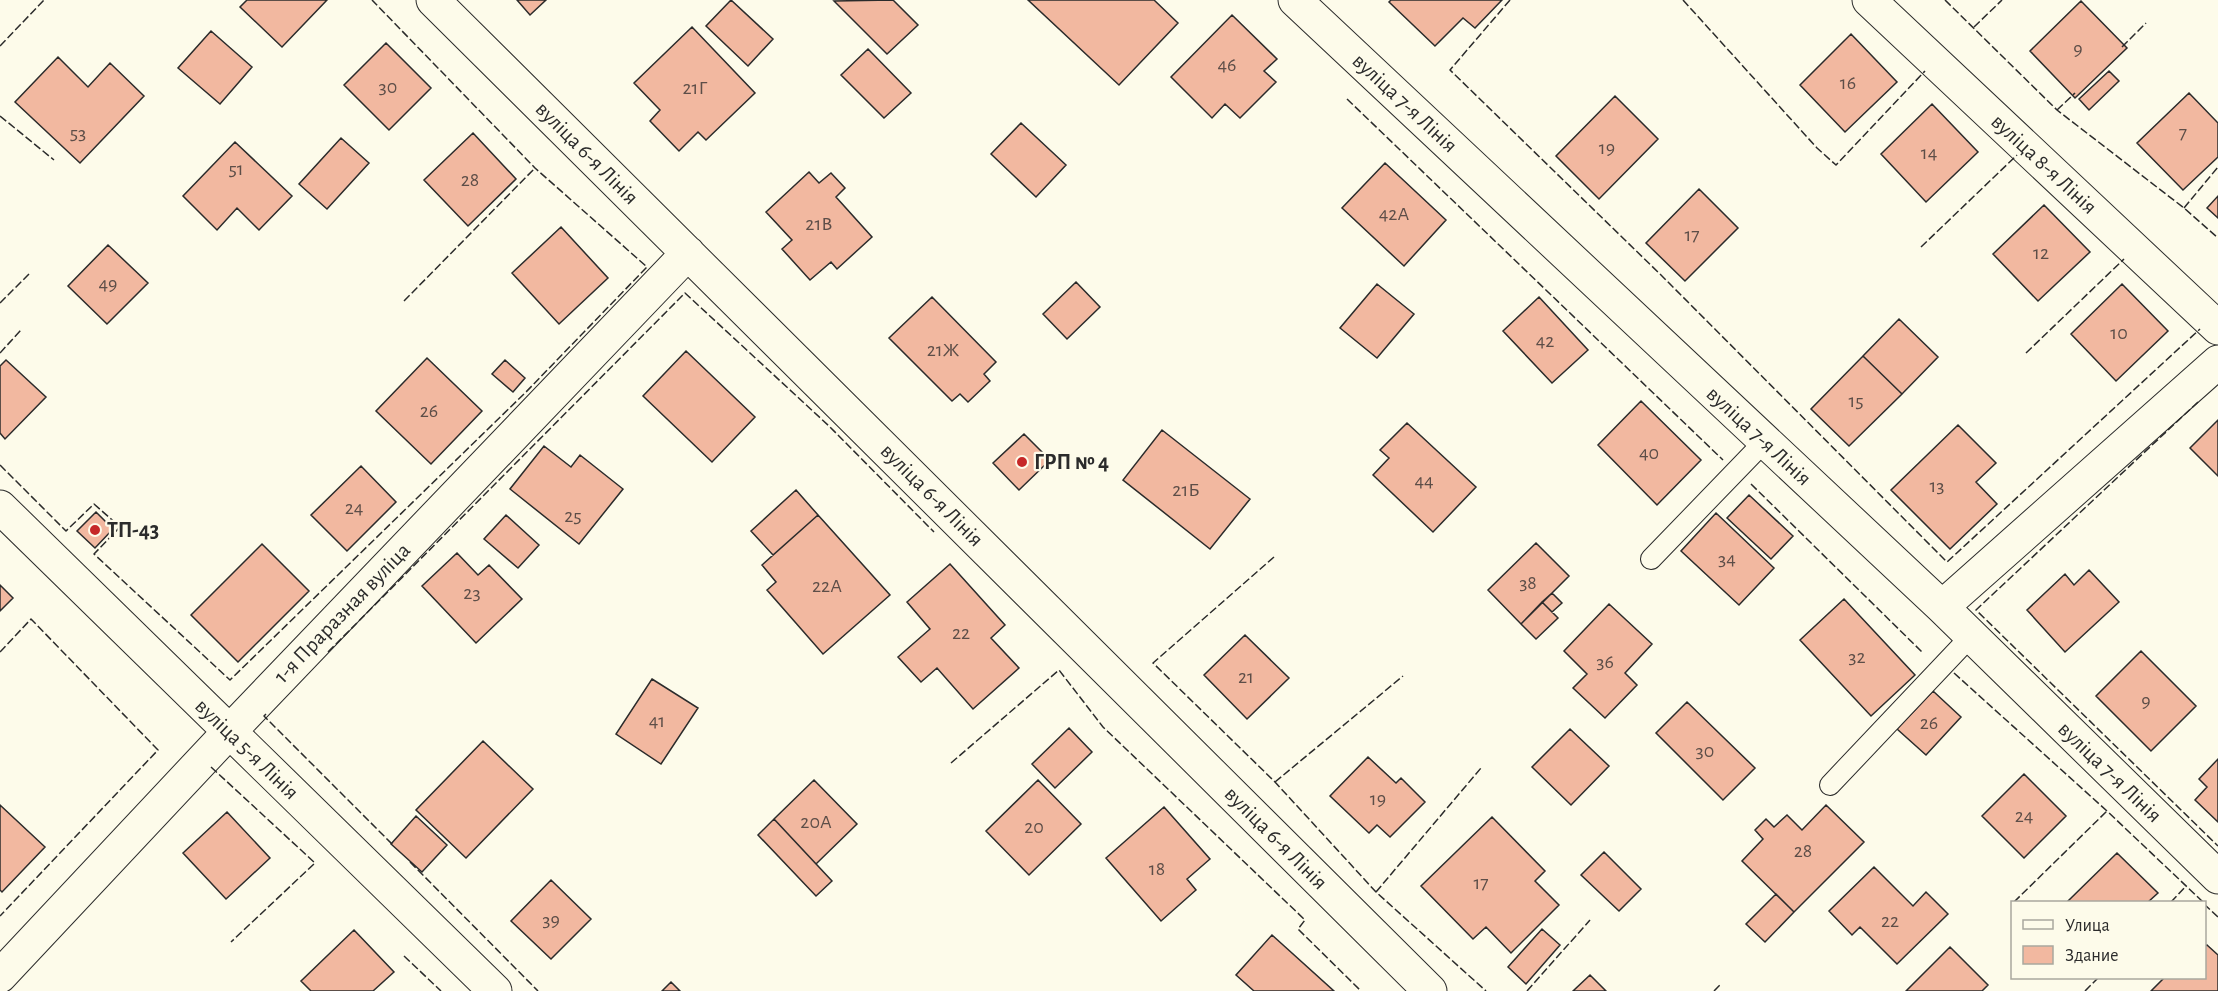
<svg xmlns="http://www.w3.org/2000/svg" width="2218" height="991" font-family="'Alegreya Sans',sans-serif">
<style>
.building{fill:#f2b8a0;stroke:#2b2b2b;stroke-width:1.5}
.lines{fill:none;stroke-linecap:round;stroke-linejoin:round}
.service-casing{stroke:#2b2b2b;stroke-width:22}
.minor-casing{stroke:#2b2b2b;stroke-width:35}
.service{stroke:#fdfbea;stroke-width:20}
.minor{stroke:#fdfbea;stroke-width:33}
.fence{stroke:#2b2b2b;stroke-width:1.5;stroke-dasharray:8 3;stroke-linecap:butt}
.poi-dot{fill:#c62828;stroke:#fdfbea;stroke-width:2}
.labels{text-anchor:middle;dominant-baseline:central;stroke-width:4.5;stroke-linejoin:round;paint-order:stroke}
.number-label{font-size:20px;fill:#5d4e48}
.street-label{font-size:22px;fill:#2b2b2b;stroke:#fdfbea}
.poi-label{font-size:22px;font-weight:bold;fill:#2b2b2b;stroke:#fdfbea;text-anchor:start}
</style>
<rect width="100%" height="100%" fill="#fdfbea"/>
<path class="building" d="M247,0H327L282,47L240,7Z
M517,0H546L530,15Z
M731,0L773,39L748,66L706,26Z
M893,0L918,25L887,54L834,1Z
M1028,0H1154L1178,23L1119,85Z
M1391,0H1502L1475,28L1463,18L1435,46L1389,2Z
M2081,1L2127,48L2075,98L2030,51Z
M1232,15L1277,59L1264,71L1276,82L1240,118L1225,104L1212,118L1171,77Z
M692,27L755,93L706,140L698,132L679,151L650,121L660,110L634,83Z
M211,31L252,67L220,104L178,68Z
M1851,34L1897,82L1845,132L1800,85Z
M386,43L431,88L389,130L344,85Z
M868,49L911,93L884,118L841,75Z
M58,57L88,87L110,63L144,96L80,163L15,102Z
M2109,71L2119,81L2089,110L2079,99Z
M2189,93L2218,123V157L2183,190L2137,143Z
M1615,96L1658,139L1599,199L1556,156Z
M1932,104L1978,152L1926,202L1881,154Z
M1021,123L1066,165L1036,197L991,154Z
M473,133L516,179L468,226L424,180Z
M341,138L369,163L327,209L299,184Z
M235,142L292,196L259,230L237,208L217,230L183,196Z
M1385,163L1446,220L1404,266L1342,208Z
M809,172L819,183L831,173L845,188L836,197L872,237L837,269L831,262L810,280L782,249L792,240L766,212Z
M1699,189L1738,228L1685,281L1646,243Z
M2218,196V218L2207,208Z
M2044,205L2090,252L2038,301L1993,254Z
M561,227L608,278L559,324L512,273Z
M108,245L148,283L107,324L68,286Z
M1076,282L1100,307L1067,339L1043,314Z
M1377,284L1414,314L1377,358L1340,328Z
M2122,284L2168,331L2116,381L2071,334Z
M932,297L996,362L984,374L990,381L968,402L960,394L952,401L889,338Z
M1539,297L1588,350L1552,383L1503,331Z
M1899,319L1938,357L1902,394L1863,356Z
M686,351L755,417L712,462L643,396Z
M1863,356L1902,394L1849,446L1811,409Z
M427,358L482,411L431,464L376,411Z
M6,360L46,397L5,439L0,433V366Z
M505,360L525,378L513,392L492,374Z
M1641,401L1701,460L1657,505L1598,445Z
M2218,420V476L2190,448Z
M1407,423L1476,487L1433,532L1373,475L1389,458L1380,450Z
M1958,425L1996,463L1976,482L1997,504L1950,549L1891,490Z
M1162,430L1250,499L1210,549L1123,480Z
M1024,434L1050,460L1019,490L993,463Z
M544,446L571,467L580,455L623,489L579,544L510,489Z
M361,466L396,502L347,551L311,515Z
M796,490L818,515L773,555L751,531Z
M1749,495L1793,536L1771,559L1727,518Z
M96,512L113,529L95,548L77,531Z
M1716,513L1774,568L1739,605L1681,551Z
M506,515L539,545L518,568L484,539Z
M818,515L890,595L823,654L767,590L776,582L762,565Z
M1536,543L1569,576L1521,624L1488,590Z
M262,544L309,591L238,662L191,615Z
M457,553L478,575L489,565L522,599L476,643L422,586Z
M950,564L1005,625L991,638L1019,668L973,709L937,668L921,682L898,657L930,629L907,602Z
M2089,570L2119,602L2065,652L2027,610L2065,574L2074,585Z
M0,585L13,598L0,611Z
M1552,593L1562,603L1552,612L1542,602Z
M1844,599L1915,675L1871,716L1800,640Z
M1542,602L1558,618L1536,639L1521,624Z
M1609,604L1652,644L1625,673L1637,685L1605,718L1573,688L1587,674L1564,651Z
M1245,635L1289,678L1247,719L1204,675Z
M2141,651L2196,706L2151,751L2096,696Z
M652,679L698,708L661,764L616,734Z
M1933,691L1961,717L1926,755L1897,729Z
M1687,702L1755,768L1723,800L1656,733Z
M1069,728L1092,752L1055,788L1032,764Z
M1570,729L1609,766L1571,805L1532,767Z
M483,741L533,789L466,858L416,810Z
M1368,757L1396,783L1401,778L1425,802L1390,837L1377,825L1369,833L1330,796Z
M2218,759V822L2195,800L2207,787L2199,779Z
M2024,774L2066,816L2024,858L1982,816Z
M814,780L857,824L816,864L774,819Z
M1038,780L1081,824L1029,875L986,831Z
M0,805L45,847L2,892L0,890Z
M1826,805L1864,842L1794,912L1742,861L1763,839L1755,830L1766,819L1774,827L1787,815L1802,830Z
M1164,807L1210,859L1187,879L1196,890L1161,921L1106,858Z
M227,812L270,858L226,899L183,853Z
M416,816L447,845L422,872L391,844Z
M1492,817L1545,871L1535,881L1559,905L1511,953L1486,927L1473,939L1421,886Z
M774,819L832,881L816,896L758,835Z
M1604,852L1641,889L1619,911L1581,875Z
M2117,853L2158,893L2148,902H2067Z
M1874,867L1913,906L1926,892L1948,914L1897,964L1860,927L1852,935L1829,911Z
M551,880L591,919L551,959L511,921Z
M1776,894L1794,912L1765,942L1746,924Z
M1542,929L1560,945L1526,984L1508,967Z
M354,930L394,972L373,991H311L301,981Z
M1272,935L1334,991H1254L1236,975Z
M2207,945L2218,955V991H2151L2164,978H2204V947Z
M1950,947L1988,985L1982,991H1906Z
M1590,975L1606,991H1573Z
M671,982L680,991H662Z"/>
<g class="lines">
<defs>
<path id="service" d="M1651,559L1765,441
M1830,785L1971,636"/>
<path id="minor" d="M433,0L1430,991
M1295,0L1942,607L2218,877
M1869,0L2218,328
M0,507L495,991
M1942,607L2218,362
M0,976L229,732L688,253"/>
</defs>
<use href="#service" class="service-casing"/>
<use href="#minor" class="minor-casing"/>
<use href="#service" class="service"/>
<use href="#minor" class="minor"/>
<path class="fence" d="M1510,0L1450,70L1661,275L1947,562L2200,329
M1683,0L1817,148L1836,165L1925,71
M1945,0L2057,110L2184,208L2218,238
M1974,27L2002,0
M0,46L44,0
M2122,47L2146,23
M1347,99L1723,460
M2057,110L2075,93
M0,116L54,160
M2184,208L2218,167
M1921,247L2017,155
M404,301L535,168
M0,303L30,273
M0,353L21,330
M2026,353L2124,259
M2198,402L1976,610L2218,846
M0,465L66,531L94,504L120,527L94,554L230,680L526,392L647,267L535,168L372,0
M1751,484L1922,652
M1274,557L1153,663L1275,782L1376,892L1486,991
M0,652L31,619L158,750L0,916
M328,652L685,293L829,426L934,532
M1954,673L2107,811L2203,902
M266,714L264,716L393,845
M951,763L1059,670L1103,727L1305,920L1298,929L1361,991
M211,767L315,863L231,942
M1275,782L1403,676
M410,862L538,991
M1376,892L1481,768
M2014,902L2107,811
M2171,902L2186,886
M2204,904L2218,917
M404,956L441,991
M1527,991L1590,920
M1714,991L1721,984
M2085,991L2098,978"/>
</g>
<g class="poi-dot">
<circle cx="1022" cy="462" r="6"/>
<circle cx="95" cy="530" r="6"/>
</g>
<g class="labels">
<g class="number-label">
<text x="2078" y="49">9</text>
<text x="1227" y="65">46</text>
<text x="1848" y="83">16</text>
<text x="388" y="87">30</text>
<text x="695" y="88">21Г</text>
<text x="78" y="133">53</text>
<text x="2183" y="133">7</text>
<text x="1607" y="148">19</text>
<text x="1929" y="153">14</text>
<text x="236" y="169">51</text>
<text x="470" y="180">28</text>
<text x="1394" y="214">42А</text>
<text x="819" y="224">21В</text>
<text x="1692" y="235">17</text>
<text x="2041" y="253">12</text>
<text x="108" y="284">49</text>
<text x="2119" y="333">10</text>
<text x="1545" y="341">42</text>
<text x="943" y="350">21Ж</text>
<text x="1856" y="401">15</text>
<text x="429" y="411">26</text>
<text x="1649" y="453">40</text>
<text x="1424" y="481">44</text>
<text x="1937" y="486">13</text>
<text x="1186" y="490">21Б</text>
<text x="354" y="508">24</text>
<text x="573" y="516">25</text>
<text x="1727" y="559">34</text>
<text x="1528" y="583">38</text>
<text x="827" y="586">22А</text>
<text x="472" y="593">23</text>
<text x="961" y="633">22</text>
<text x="1857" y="657">32</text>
<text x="1605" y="662">36</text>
<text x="1246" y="677">21</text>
<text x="2146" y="701">9</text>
<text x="657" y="721">41</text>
<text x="1929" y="723">26</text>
<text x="1705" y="751">30</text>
<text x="1378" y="799">19</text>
<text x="2024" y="816">24</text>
<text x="816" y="822">20А</text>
<text x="1034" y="827">20</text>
<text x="1803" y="851">28</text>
<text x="1157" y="869">18</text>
<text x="1481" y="883">17</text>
<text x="551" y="920">39</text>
<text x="1890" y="921">22</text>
</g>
<g class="street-label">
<text transform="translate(1405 103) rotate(43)">вуліца 7-я Лінія</text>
<text transform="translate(587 153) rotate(45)">вуліца 6-я Лінія</text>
<text transform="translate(2044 164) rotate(43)">вуліца 8-я Лінія</text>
<text transform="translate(1759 436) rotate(43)">вуліца 7-я Лінія</text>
<text transform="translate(932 495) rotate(45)">вуліца 6-я Лінія</text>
<text transform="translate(342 613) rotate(-46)">1-я Праразная вуліца</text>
<text transform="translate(247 749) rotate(44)">вуліца 5-я Лінія</text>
<text transform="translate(2110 772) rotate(44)">вуліца 7-я Лінія</text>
<text transform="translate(1276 838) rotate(45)">вуліца 6-я Лінія</text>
</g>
<g class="poi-label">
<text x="1034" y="462">ГРП № 4</text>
<text x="107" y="530">ТП-43</text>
</g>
</g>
<rect x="2011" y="901" width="195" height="78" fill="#fdfbea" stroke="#a9a89e" stroke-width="1.5"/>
<rect x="2023" y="920" width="30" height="9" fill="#fdfbea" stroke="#a9a89e" stroke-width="1.5"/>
<text x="2065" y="931" font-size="18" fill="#2b2b2b">Улица</text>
<rect x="2023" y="946" width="30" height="18" fill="#f2b8a0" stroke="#a9a89e" stroke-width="1.5"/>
<text x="2065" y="961" font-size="18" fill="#2b2b2b">Здание</text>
</svg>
